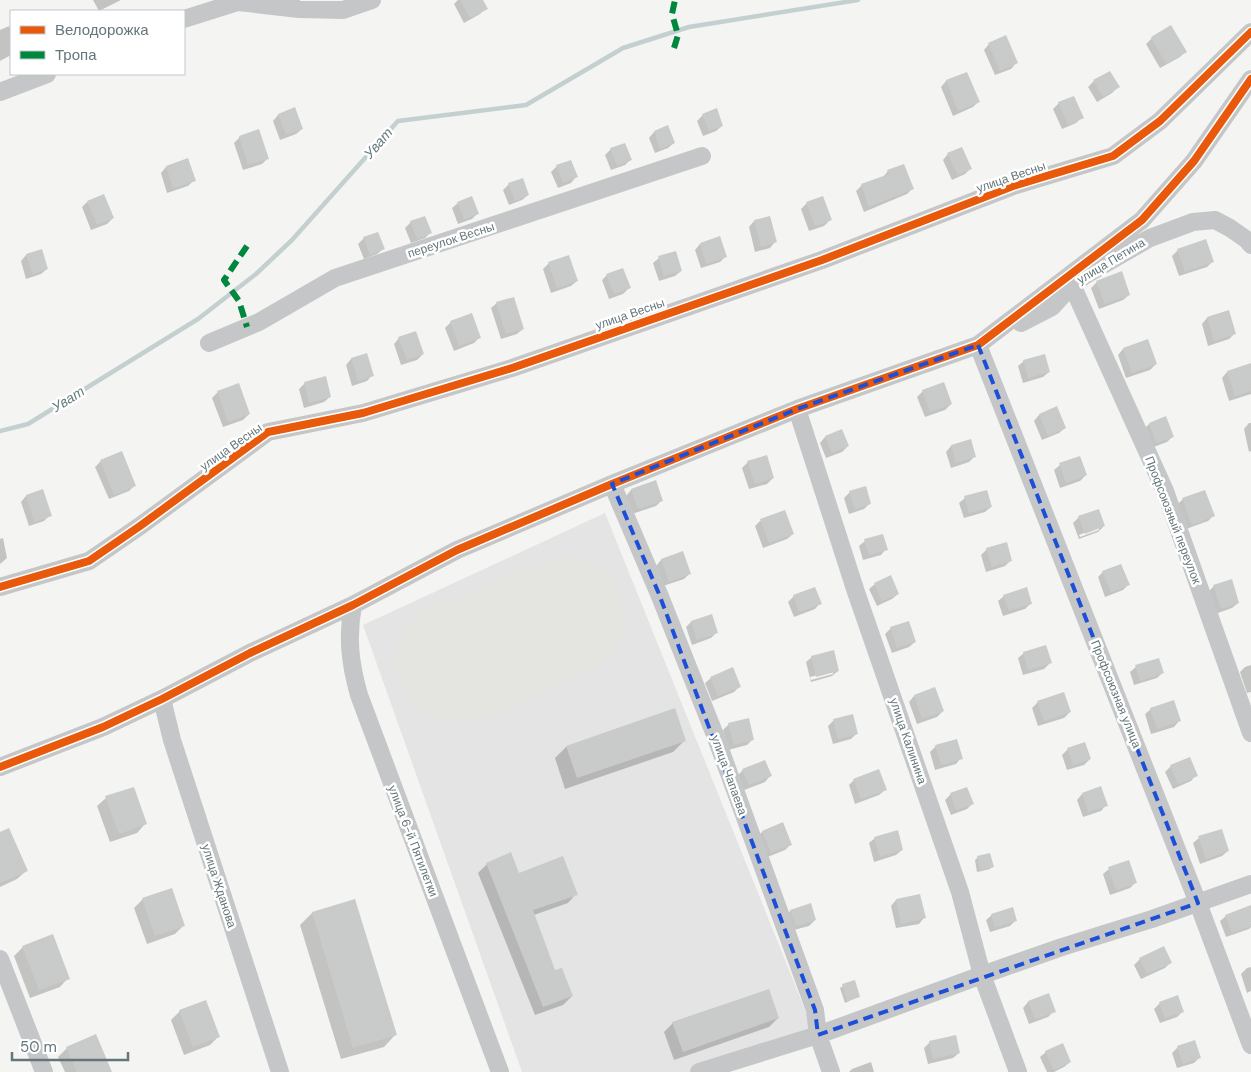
<svg xmlns="http://www.w3.org/2000/svg" width="1251" height="1072" font-family="'DM Sans',sans-serif">
<style>
.built{fill:#e3e4e3}
.green{fill:#e4e5e1}
.shadow{fill:#0003;fill-rule:evenodd}
.lines{fill:none;stroke-linecap:round;stroke-linejoin:round}
.stream{stroke:#c4d0cf;stroke-width:4.5}
.building{fill:#c9cbcb}
.street{stroke:#c4c6c7;stroke-width:18}
.quiet{stroke:#00873e;stroke-width:6;stroke-dasharray:12 6;stroke-linecap:butt}
.cycleway-casing{stroke:#fff;stroke-width:11}
.cycleway{stroke:#e8590c;stroke-width:8}
.marked{fill:none;stroke:#1d4ed8;stroke-width:4;stroke-dasharray:10 6;stroke-linejoin:round}
.labels{text-anchor:middle;dominant-baseline:central;stroke-width:5;stroke-linejoin:round;paint-order:stroke}
.street-label{font-size:12px;fill:#64767a;stroke:#fff}
.water-label{font-size:14px;font-style:italic;fill:#637b7c;stroke:#fff}
</style>
<rect width="100%" height="100%" fill="#f4f4f3"/>
<path class="built" d="M605,513L814,1032L698,1072H522L363,625Z"/>
<path class="green" d="M575,556L597,564L611,577L624,610L622,632L610,655L594,670L481,719L458,722L437,719L415,709L405,693L395,666V649L405,628L423,611L553,558Z"/>
<path class="shadow" d="M93,0H121L99,11Z
M458,0H482L486,8L480,14L464,23L454,4Z
M9,26L11,31V55L0,61V30Z
M1152,38L1185,52L1180,57L1160,68L1146,44Z
M989,44L1016,63L1011,69L995,75L984,50Z
M1109,72L1118,87L1112,93L1097,102L1088,87L1094,81Z
M966,73L978,102L973,107L953,116L941,87L946,81Z
M1059,103L1082,117L1076,123L1062,129L1053,109Z
M294,109L302,129L296,134L280,140L273,121L278,115Z
M703,115L722,126L716,131L703,136L697,121Z
M654,132L674,143L668,148L655,153L649,138Z
M240,137L267,159L262,164L243,170L234,143Z
M611,149L630,160L625,165L611,170L605,155Z
M948,154L971,168L965,174L952,180L943,160Z
M187,160L194,180L188,186L167,193L161,173L166,167Z
M557,166L576,177L571,183L558,188L551,172Z
M888,171L912,189L907,194L864,212L856,191L862,185L883,177Z
M509,184L528,195L522,200L509,205L503,190Z
M87,202L113,218L107,224L91,230L82,207Z
M458,203L477,214L472,219L458,224L452,208Z
M807,203L830,220L824,226L809,231L801,209Z
M754,221L775,242L770,248L755,252L749,227Z
M411,222L430,233L425,238L411,243L405,228Z
M364,238L383,249L377,254L364,259L358,244Z
M700,244L726,256L720,262L701,268L695,250Z
M1178,250L1212,262L1207,267L1179,276L1172,256Z
M41,251L47,269L41,274L26,279L21,261L26,255Z
M659,258L681,271L675,276L659,281L653,263Z
M549,263L577,281L571,286L551,293L543,269Z
M607,275L629,288L623,294L609,299L602,280Z
M1097,282L1129,295L1123,300L1099,309L1091,288Z
M497,303L523,329L517,334L501,339L491,308Z
M1228,312L1234,334L1229,339L1208,346L1202,324L1207,318Z
M451,322L479,338L474,343L454,351L445,328Z
M399,338L423,354L417,360L401,365L394,344Z
M1123,349L1156,364L1150,370L1126,378L1118,355Z
M366,355L372,375L367,381L352,386L346,365L351,359Z
M1024,361L1049,372L1043,377L1023,383L1018,366Z
M1248,365L1251,374V394L1229,401L1222,378L1227,372Z
M305,383L330,397L324,402L304,408L299,389Z
M923,391L951,404L945,410L925,417L917,397Z
M218,392L249,414L243,420L223,427L212,398Z
M1057,408L1065,428L1059,433L1042,440L1034,421L1039,415Z
M1249,423H1251V451L1249,452L1244,429Z
M1149,424L1173,436L1167,442L1151,448L1144,429Z
M825,437L848,446L842,452L826,458L820,443Z
M970,441L975,456L969,462L951,468L946,452L951,446Z
M101,461L134,486L129,491L109,499L95,467Z
M748,462L773,478L767,484L749,489L742,468Z
M1060,465L1086,475L1080,481L1060,488L1054,470Z
M631,490L662,500L656,506L632,514L626,496Z
M42,491L50,515L44,521L29,526L21,502L26,496Z
M850,492L870,503L864,509L849,514L844,498Z
M965,498L991,507L985,512L964,518L959,503Z
M1183,499L1213,516L1208,521L1186,529L1177,505Z
M785,512L793,534L787,539L763,548L755,526L760,521Z
M1079,517L1104,526L1098,532L1079,539L1073,523ZM1099,527V530L1080,537L1079,535Z
M3,538L7,558L0,564V539Z
M865,541L886,549L881,555L863,560L859,546Z
M987,549L1011,560L1005,566L986,572L981,555Z
M682,553L690,573L684,579L663,586L656,566L661,560Z
M1103,572L1128,585L1123,590L1105,597L1098,577Z
M875,584L898,594L892,599L877,606L869,589Z
M1214,586L1238,603L1232,608L1215,614L1208,592Z
M794,596L820,603L815,609L794,617L788,602Z
M1004,596L1030,604L1025,609L1003,616L998,601Z
M711,615L717,632L711,638L692,645L686,627L691,622Z
M891,628L915,642L909,647L892,653L885,634Z
M1024,653L1050,663L1044,669L1023,675L1018,658Z
M812,657L838,671L832,676L811,682L806,662ZM833,671V674L811,680L810,677Z
M1251,665V692L1247,693L1240,672L1245,667Z
M1136,667L1163,672L1157,678L1134,685L1130,672Z
M711,678L740,686L734,692L712,701L705,683Z
M935,688L943,711L937,717L917,724L909,702L914,696Z
M1038,702L1070,712L1064,718L1038,726L1032,708Z
M1151,709L1179,721L1174,727L1151,734L1145,714Z
M834,720L857,733L851,739L833,744L828,726Z
M729,724L753,739L747,745L728,750L723,730Z
M685,740L673,752L565,789L555,758L566,747Z
M936,746L961,758L956,764L935,770L930,752Z
M1068,749L1090,759L1084,765L1067,770L1062,755Z
M1171,766L1196,775L1191,781L1173,789L1165,772Z
M743,770L770,776L765,782L744,790L738,775Z
M854,780L885,790L879,795L855,804L849,785Z
M951,794L972,804L967,809L951,815L945,800Z
M1082,794L1106,805L1101,811L1083,817L1077,800Z
M106,798L145,824L137,833L110,842L97,806Z
M782,824L790,845L785,850L765,858L757,837L762,832Z
M0,834L26,871L17,879L0,887Z
M875,838L902,850L896,855L874,862L869,843Z
M1199,838L1228,851L1222,856L1200,864L1193,843Z
M990,855L992,867L990,869L977,872L975,860L977,858Z
M487,864L576,894L568,903L534,915L554,972L572,996L563,1005L535,1015L478,873Z
M1109,869L1136,882L1130,888L1110,895L1103,874Z
M143,899L183,926L175,934L147,944L134,908Z
M354,900L395,1035L384,1047L341,1059L300,925L312,913Z
M896,900L924,918L919,924L896,928L891,906Z
M790,911L815,920L809,926L790,931L785,916Z
M992,915L1016,920L1010,926L990,932L986,920Z
M1251,915V927L1249,929L1226,937L1220,921L1226,916Z
M23,947L68,978L60,987L30,998L14,956Z
M1140,959L1171,962L1165,968L1141,979L1134,965Z
M1251,967V991L1247,993L1241,974L1247,968Z
M843,986L858,997L845,1003L840,988Z
M1048,995L1054,1011L1048,1017L1029,1024L1023,1008L1028,1002Z
M1160,1003L1183,1011L1177,1017L1160,1023L1154,1009Z
M180,1011L219,1036L210,1045L184,1055L171,1020Z
M778,1018L769,1027L674,1060L664,1032L673,1023Z
M930,1042L959,1053L953,1058L928,1064L924,1048Z
M1178,1047L1200,1057L1194,1063L1177,1068L1172,1053Z
M67,1048L109,1072H65L58,1057Z
M1046,1052L1070,1062L1064,1067L1054,1072H1047L1040,1057Z
M871,1062L874,1072H849L852,1069Z"/>
<g class="lines">
<path class="stream" d="M0,431L28,424L198,319L256,274L292,240L398,121L526,105L623,48L689,27L858,0"/>
</g>
<path class="building" d="M460,0H483L488,9L470,18Z
M1171,25L1187,52L1166,64L1151,37Z
M1006,35L1018,63L1000,71L988,43Z
M1110,71L1120,87L1103,97L1093,80Z
M967,72L980,102L958,111L946,80Z
M1074,96L1084,118L1068,125L1058,102Z
M295,107L303,129L286,135L278,114Z
M717,108L723,126L709,131L702,114Z
M668,125L675,143L660,149L654,131Z
M259,129L269,159L248,165L239,136Z
M625,143L632,160L617,166L610,148Z
M962,147L972,169L958,175L947,153Z
M188,158L196,181L173,188L166,166Z
M571,160L578,177L563,183L556,165Z
M904,164L914,189L869,207L861,184L889,174L887,170Z
M523,178L529,195L515,201L508,183Z
M104,194L114,218L97,225L87,201Z
M472,196L479,214L464,219L457,202Z
M823,196L832,220L815,226L806,202Z
M425,216L432,233L417,239L410,221Z
M770,216L777,242L761,247L754,220Z
M378,232L385,249L370,255L363,237Z
M720,236L727,257L706,264L700,243Z
M1206,239L1214,262L1185,272L1177,249Z
M42,249L48,269L32,274L26,254Z
M676,251L682,271L664,276L658,256Z
M569,255L578,281L557,288L548,262Z
M623,268L631,288L614,294L606,274Z
M1122,271L1130,295L1105,304L1096,281Z
M514,297L524,329L506,334L496,302Z
M1229,310L1236,334L1214,341L1207,317Z
M472,313L481,338L459,346L450,321Z
M416,331L424,354L407,360L398,337Z
M1148,339L1157,364L1132,373L1123,348Z
M367,353L374,376L358,381L351,358Z
M1045,354L1050,372L1028,378L1023,360Z
M1251,363V391L1235,396L1227,371Z
M326,376L331,397L309,403L304,382Z
M944,382L952,404L930,412L922,390Z
M239,383L250,414L228,422L217,391Z
M1057,406L1066,428L1048,436L1039,414Z
M1166,416L1174,437L1156,443L1149,423Z
M842,429L849,446L832,453L825,436Z
M971,439L976,457L956,463L951,445Z
M122,451L136,486L114,495L100,460Z
M767,455L774,478L755,484L747,461Z
M1080,456L1087,475L1066,483L1059,463Z
M656,480L663,501L638,509L631,489Z
M866,486L871,504L855,509L849,491Z
M43,489L52,516L34,522L26,495Z
M987,490L992,507L969,513L964,496Z
M1205,490L1215,516L1192,525L1182,498Z
M1099,509L1105,526L1085,534L1078,516Z
M785,510L794,534L769,543L760,519Z
M883,534L888,550L869,555L864,539Z
M1007,542L1012,561L992,567L986,548Z
M683,551L691,574L669,582L661,559Z
M1121,564L1130,585L1111,592L1102,571Z
M891,575L899,594L882,601L874,583Z
M1232,579L1239,603L1221,609L1213,585Z
M815,587L822,604L799,612L793,595Z
M1027,587L1032,604L1009,611L1003,595Z
M712,614L718,633L697,640L691,621Z
M909,621L916,642L897,648L890,627Z
M1046,645L1052,663L1028,670L1023,652Z
M834,650L839,671L816,677L811,656Z
M1159,658L1164,673L1140,681L1135,665Z
M733,667L741,687L718,696L710,677Z
M935,687L944,711L922,719L914,695Z
M1064,692L1071,712L1044,721L1037,701Z
M1174,700L1181,721L1157,729L1150,708Z
M675,708L686,741L577,778L566,746Z
M853,714L858,734L838,739L833,719Z
M749,718L754,740L734,745L728,723Z
M957,739L963,759L941,765L935,745Z
M1085,742L1091,759L1073,765L1067,748Z
M1190,757L1198,776L1178,784L1170,765Z
M765,760L772,776L749,785L742,769Z
M879,769L887,790L861,799L853,779Z
M1101,786L1108,806L1088,812L1082,793Z
M134,787L147,824L119,834L105,796Z
M967,787L974,804L956,810L950,793Z
M783,822L792,845L771,853L762,831Z
M9,828L28,871L0,883V832Z
M1222,829L1229,851L1206,859L1198,836Z
M898,830L903,850L880,857L874,837Z
M511,852L519,873L563,856L578,895L533,910L555,970L562,968L573,996L543,1007L486,863Z
M990,853L994,867L980,870L977,856Z
M1129,860L1137,883L1116,890L1108,867Z
M172,888L185,926L155,936L142,898Z
M920,894L926,918L901,924L896,899Z
M355,899L397,1035L353,1048L312,912Z
M811,903L816,920L796,926L790,910Z
M1251,905V926L1232,933L1225,915Z
M1013,907L1017,921L995,927L991,914Z
M53,934L70,979L39,990L22,946Z
M1164,946L1172,963L1147,974L1139,958Z
M855,980L860,997L847,1001L842,984Z
M769,989L779,1018L683,1052L672,1022Z
M1049,993L1056,1012L1035,1019L1028,1001Z
M1178,995L1184,1012L1165,1018L1159,1002Z
M206,1000L220,1037L193,1047L179,1010Z
M96,1034L112,1072H77L66,1047Z
M956,1035L960,1053L933,1059L929,1041Z
M1195,1040L1201,1058L1183,1064L1177,1046Z
M1063,1043L1071,1062L1054,1070L1045,1051Z"/>
<g class="lines">
<path class="street" d="M184,19L238,2L299,9L343,10L372,0
M0,92L47,74
M1072,285L1165,491L1251,733
M1021,323L1052,307L1072,285L1084,276L1150,238L1193,222L1215,220L1230,228L1247,240L1251,245
M209,343L259,322L335,278L702,156
M978,345L1198,903L1251,1045
M797,409L856,592L960,892L982,975L1018,1072
M612,484L659,594L715,735L815,1010L818,1035L831,1072
M0,587L89,561L140,526L268,432L363,413L512,368L822,260L1013,186L1113,156L1160,121L1251,32
M353,605C347,638 350,663 359,695L500,1072
M162,699L172,740L280,1072
M0,767L103,727L162,699L250,653L353,605L457,550L612,484L797,409L978,345L1142,220L1194,161L1251,79
M0,959L44,1072
M699,1072L818,1035L982,975L1062,947L1152,919L1251,884"/>
<path class="quiet" d="M674,48L678,35L672,14L675,0
M247,246L224,280L239,301L247,327"/>
<defs>
<path id="cycleway" d="M0,587L89,561L140,526L268,432L363,413L512,368L822,260L1013,186L1113,156L1160,121L1251,32
M0,767L103,727L162,699L250,653L353,605L457,550L612,484L797,409L978,345L1142,220L1194,161L1251,79"/>
</defs>
<use href="#cycleway" class="cycleway-casing"/>
<use href="#cycleway" class="cycleway"/>
</g>
<path class="marked" d="M978,345L1198,903L818,1035L815,1010L659,594L612,484L797,409Z"/>
<g class="labels">
<g class="street-label">
<text transform="translate(1011 177) rotate(-19)">улица Весны</text>
<text transform="translate(451 240) rotate(-18)">переулок Весны</text>
<text transform="translate(1111 261) rotate(-31)">улица Петина</text>
<text transform="translate(630 314) rotate(-19)">улица Весны</text>
<text transform="translate(231 447) rotate(-35)">улица Весны</text>
<text transform="translate(1173 520) rotate(69)">Профсоюзный переулок</text>
<text transform="translate(1116 694) rotate(68)">Профсоюзная улица</text>
<text transform="translate(908 741) rotate(71)">улица Калинина</text>
<text transform="translate(729 775) rotate(70)">улица Чапаева</text>
<text transform="translate(413 841) rotate(69)">улица 6-й Пятилетки</text>
<text transform="translate(219 886) rotate(72)">улица Жданова</text>
</g>
<g class="water-label">
<text transform="translate(378 143) rotate(-49)">Уват</text>
<text transform="translate(68 399) rotate(-32)">Уват</text>
</g>
</g>
<rect x="10" y="10" width="175" height="65" fill="#ffffff" stroke="#c1c8ca"/>
<rect x="20" y="26" width="25" height="8" fill="#e8590c" stroke="#c1c8ca"/>
<text x="55" y="35" font-size="15" fill="#64767a">Велодорожка</text>
<rect x="20" y="51" width="25" height="8" fill="#00873e" stroke="#c1c8ca"/>
<text x="55" y="60" font-size="15" fill="#64767a">Тропа</text>
<path d="M12 1052v8h116v-8" fill="none" stroke="#64767a" stroke-width="2.5"/>
<text x="20" y="1052" font-size="15" fill="#64767a" stroke="#ffffff" stroke-width="4" paint-order="stroke">50 m</text>
</svg>
